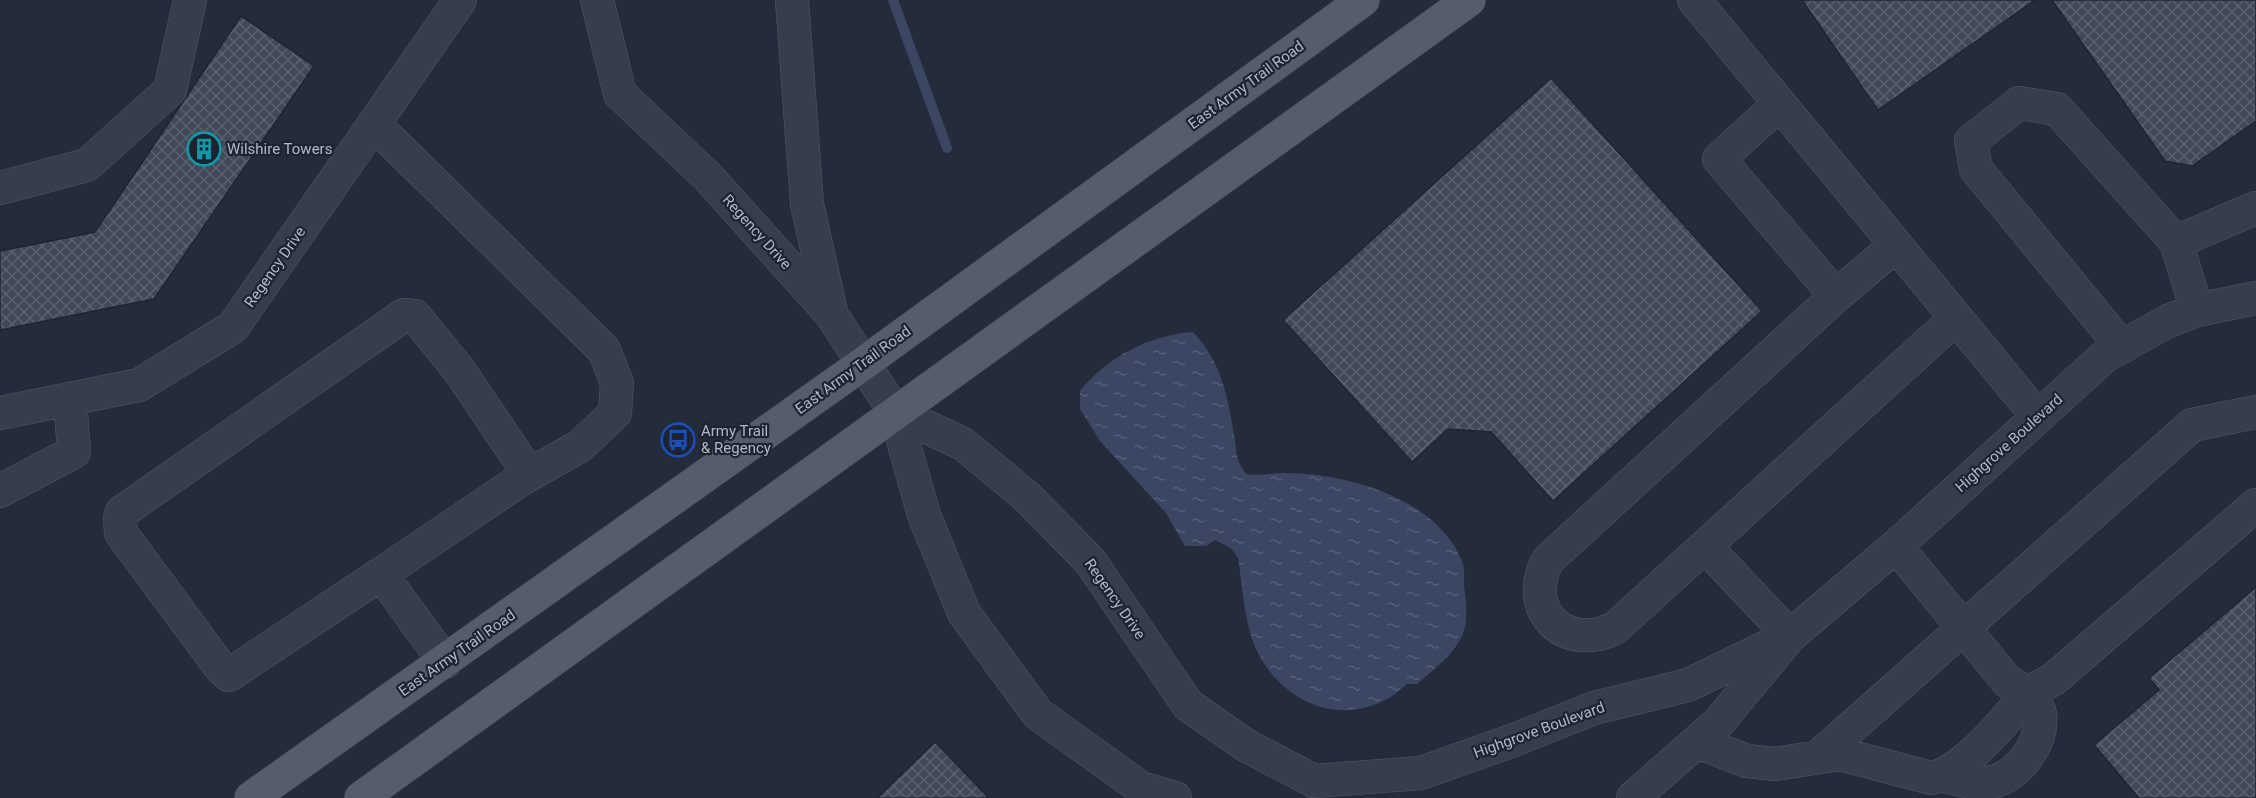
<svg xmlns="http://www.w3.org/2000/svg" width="2256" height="798" font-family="Roboto,sans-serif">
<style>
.water{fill:url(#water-ripples)}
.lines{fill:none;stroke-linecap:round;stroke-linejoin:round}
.stream{stroke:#3b4762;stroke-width:10}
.building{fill:url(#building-cross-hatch);stroke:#1f2432;stroke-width:1.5}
.minor-casing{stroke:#535866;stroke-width:34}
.major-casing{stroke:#414654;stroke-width:34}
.minor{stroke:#383d4b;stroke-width:33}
.major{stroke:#565c6b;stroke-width:33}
.labels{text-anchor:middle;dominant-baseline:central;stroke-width:4.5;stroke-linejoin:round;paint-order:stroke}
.street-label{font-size:15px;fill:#b3b8c6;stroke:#1d2330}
.poi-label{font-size:15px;fill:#b3b8c6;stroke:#1d2330;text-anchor:start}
</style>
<defs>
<pattern id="water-ripples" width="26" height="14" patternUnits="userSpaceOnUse" patternTransform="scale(1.5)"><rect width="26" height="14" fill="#3b4762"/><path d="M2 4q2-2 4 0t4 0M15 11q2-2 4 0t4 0" fill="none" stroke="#555f77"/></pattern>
<pattern id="building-cross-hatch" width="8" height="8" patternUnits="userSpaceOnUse" patternTransform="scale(1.5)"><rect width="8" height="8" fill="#414959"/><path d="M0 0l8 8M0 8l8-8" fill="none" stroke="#5a616f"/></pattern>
</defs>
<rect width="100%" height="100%" fill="#242b3a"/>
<path class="water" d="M1193,332C1221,361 1228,397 1234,435C1238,455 1233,454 1246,474C1260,476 1272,473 1286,473C1347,473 1437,499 1462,561C1465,567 1464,577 1464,584C1465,596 1467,608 1466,620C1465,647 1435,668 1417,684H1407C1358,731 1288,711 1258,653C1244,625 1243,588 1238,558L1232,549L1215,540L1206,546H1185L1166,513L1100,441L1080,409V391C1107,357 1150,335 1193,332Z"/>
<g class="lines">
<path class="stream" d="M893,0L947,148"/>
</g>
<path class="building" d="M1802,0H2035L1878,110Z
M2052,0H2256V121L2192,166L2165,161Z
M241,16L314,66L154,299L0,330V251L95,232Z
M1551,78L1762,311L1553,501L1491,432L1448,429L1412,462L1283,320Z
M2256,587V798H2139L2094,745L2159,690L2149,678Z
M935,742L989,798H877Z"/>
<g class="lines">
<defs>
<path id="minor" d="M597,0L620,94L708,177L831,314L895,412L924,515L964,613L1038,714L1141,788L1175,798
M792,0L807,204L831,312
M1694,0L2038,417
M1779,104L1719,159L1836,296L1896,245
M374,124L604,350L617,383L615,413L580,446L520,480L381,574L445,662
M0,188L87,165L170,90L190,0
M2176,242L2256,208
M1836,296L1548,560C1521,610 1565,653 1615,628L1956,318
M2122,347L1976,169L1971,141L2019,103L2057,109L2176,242L2197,310
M895,412L963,444L1026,496L1090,561L1188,705L1247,746L1314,781
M0,413L139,385L233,327L460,0
M0,491L74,452L70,399
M1896,546L2008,682L2029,693L2055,678L2256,505
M1706,547L1790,636
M381,574L229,675L220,667L121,533L120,518L122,512L404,315L415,316L459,370L529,474
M1697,742L1747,761L1775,764L1840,754L1931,778C1965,772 2006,718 2029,693C2033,699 2039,707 2040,714C2044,741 2020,773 1996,781C1979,787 1960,779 1944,776
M1818,757L2192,425L2256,412
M1314,781L1421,773L1514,740L1594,708L1688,685L1779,641
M1633,798L1718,723L1790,636L1896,546L2105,356L2168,321L2197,310L2256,298"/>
<path id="major" d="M251,798L864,363L1363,0
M361,798L1469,0"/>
</defs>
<use href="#minor" class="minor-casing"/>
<use href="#major" class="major-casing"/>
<use href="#minor" class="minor"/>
<use href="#major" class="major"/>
</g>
<defs>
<symbol id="building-ring" viewBox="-11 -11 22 22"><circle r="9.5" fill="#1d2330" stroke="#0f9aa8" stroke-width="1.5"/><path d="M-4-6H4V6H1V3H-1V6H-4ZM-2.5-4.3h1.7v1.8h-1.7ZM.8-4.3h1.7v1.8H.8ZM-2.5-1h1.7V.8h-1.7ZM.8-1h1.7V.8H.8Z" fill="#0f9aa8"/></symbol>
<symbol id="bus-ring" viewBox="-11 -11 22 22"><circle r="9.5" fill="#1d2330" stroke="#1a4fb4" stroke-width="1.5"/><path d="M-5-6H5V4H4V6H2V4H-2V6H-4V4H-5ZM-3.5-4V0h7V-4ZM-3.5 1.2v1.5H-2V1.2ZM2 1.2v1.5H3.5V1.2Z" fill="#1a4fb4"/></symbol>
</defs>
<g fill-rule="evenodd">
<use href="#building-ring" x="185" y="130" width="38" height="38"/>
<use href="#bus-ring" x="659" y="421" width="38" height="38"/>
</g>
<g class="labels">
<g class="street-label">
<text transform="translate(1246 85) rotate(-36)">East Army Trail Road</text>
<text transform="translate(757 232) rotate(48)">Regency Drive</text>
<text transform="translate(275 267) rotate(-55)">Regency Drive</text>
<text transform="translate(853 370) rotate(-36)">East Army Trail Road</text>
<text transform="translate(2009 443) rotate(-42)">Highgrove Boulevard</text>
<text transform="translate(1115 599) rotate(55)">Regency Drive</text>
<text transform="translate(457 653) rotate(-35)">East Army Trail Road</text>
<text transform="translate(1539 730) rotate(-20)">Highgrove Boulevard</text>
</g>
<g class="poi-label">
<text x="227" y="149">Wilshire Towers</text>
<text x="701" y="431">Army Trail<tspan x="701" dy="17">&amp; Regency</tspan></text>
</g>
</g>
</svg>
